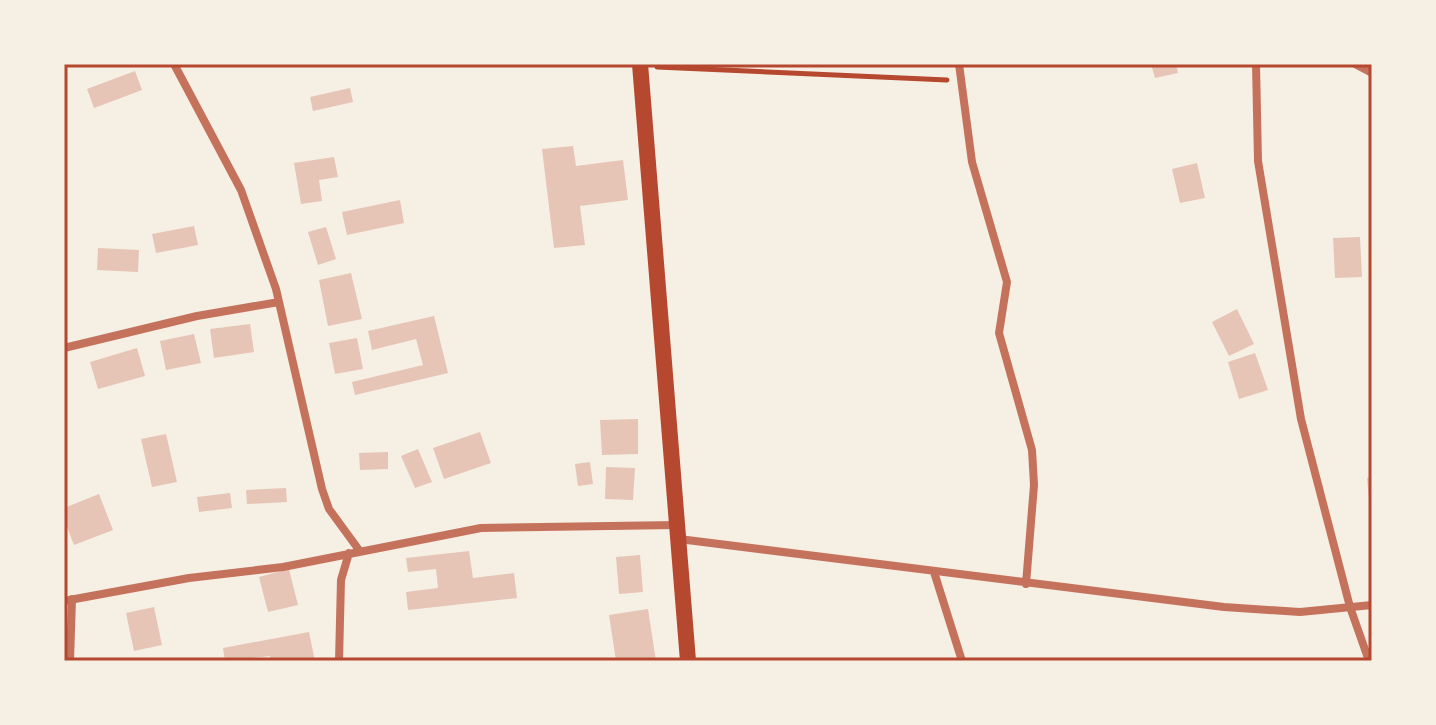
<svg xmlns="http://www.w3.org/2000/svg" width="1436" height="725" font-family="'Noto Sans',sans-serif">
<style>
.building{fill:#e6c5b7}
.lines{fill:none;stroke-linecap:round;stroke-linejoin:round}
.path{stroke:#b5482f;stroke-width:5}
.minor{stroke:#c5725c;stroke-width:8}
.secondary{stroke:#b5482f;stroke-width:16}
.neatline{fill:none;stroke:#b5482f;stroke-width:3}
</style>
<rect width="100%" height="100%" fill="#f6efe4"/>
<path class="building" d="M1151,64H1176L1178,73L1155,78Z
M135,71L142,90L94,108L87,89Z
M350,88L353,102L313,111L310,97Z
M573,146L576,166L623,160L628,200L580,206L585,245L554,248L542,149Z
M334,157L338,177L319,180L322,201L301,204L294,163Z
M1197,163L1205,198L1180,203L1172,169Z
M400,200L404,223L347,235L342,212Z
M194,226L198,245L156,253L152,234Z
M326,227L336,259L318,265L308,232Z
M1360,237L1362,277L1335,278L1333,238Z
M98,248L139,250L138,272L97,270Z
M351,273L362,319L328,326L319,280Z
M1237,309L1254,344L1229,356L1212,322Z
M434,316L448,373L355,395L352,382L423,365L416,339L372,350L368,331Z
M250,324L254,352L214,358L210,329Z
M194,334L201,363L166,370L160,341Z
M357,338L363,369L335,374L329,343Z
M137,348L145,376L98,389L90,362Z
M1255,353L1268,390L1239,399L1228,362Z
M638,419V454L602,455L600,420Z
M480,432L491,463L444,479L433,448Z
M166,434L177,482L152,487L141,439Z
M418,449L432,482L415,488L401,456Z
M388,452V469L360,470L359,453Z
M590,462L593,484L578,486L575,464Z
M606,467L635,468L633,500L605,499Z
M1372,477V510H1370L1367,478Z
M286,488L287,502L247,504L246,490Z
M230,493L232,508L199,512L197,497Z
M99,494L113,530L74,545L64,519V508Z
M469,551L473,578L514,573L517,598L408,610L406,592L438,588L436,569L408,572L406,558Z
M640,555L643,592L619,594L616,557Z
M289,569L298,605L268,612L259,577Z
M154,607L162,645L134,651L126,613Z
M648,609L656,661H616L609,615Z
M309,632L315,661H271L270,656L225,661L223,648Z"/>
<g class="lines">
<path class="path" d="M657,67L947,80"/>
<path class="minor" d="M174,64L241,190L276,289L322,489L329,509L359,550
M959,64L972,162L1007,282L999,333L1032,450L1034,485L1026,584
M1256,64L1258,161L1301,419L1350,607L1369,661
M1355,64L1372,73
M64,348L197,316L279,302
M679,539L1224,607L1300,612L1372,605
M934,572L962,661
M64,601L189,578L283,567L481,528L677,525
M70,661L72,599
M339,661L341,580L349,553"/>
<path class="secondary" d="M640,64L688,661"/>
</g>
<rect width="1436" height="725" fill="none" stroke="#f6efe4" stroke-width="132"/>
<rect x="66" y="66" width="1304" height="593" class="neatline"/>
</svg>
